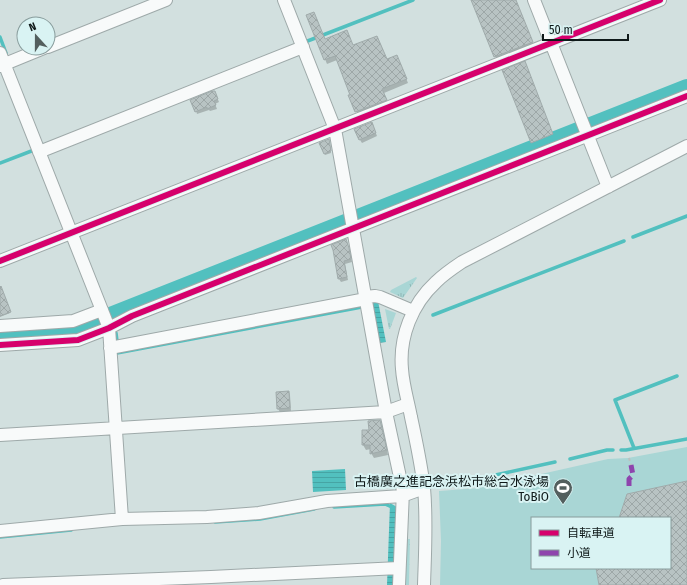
<svg xmlns="http://www.w3.org/2000/svg" width="687" height="585" font-family="'Fira Sans Condensed','Noto Sans JP',sans-serif">
<style>
.grass{fill:url(#grass-tufts)}
.park{fill:#a9d6d5;fill-rule:evenodd}
.water{fill:url(#water-rules)}
.shadow{fill:#0003}
.lines{fill:none;stroke-linecap:round;stroke-linejoin:round}
.stream{stroke:#52c0bf;stroke-width:3.5}
.river{stroke:#52c0bf;stroke-width:20}
.building{fill:url(#building-cross-hatch);stroke:#a0abab}
.minor-casing{stroke:#9ea9a9;stroke-width:14}
.path{stroke:#bbc0c0;stroke-width:2;stroke-dasharray:3 3;stroke-linecap:butt}
.minor{stroke:#f8fafa;stroke-width:12}
.quiet{stroke:#8e44ad;stroke-width:5;stroke-dasharray:10 5;stroke-linecap:butt}
.cycleway-casing{stroke:#d9f3f3;stroke-width:8}
.cycleway{stroke:#d6006c;stroke-width:6}
.labels{text-anchor:middle;dominant-baseline:central;stroke-width:4;stroke-linejoin:round;paint-order:stroke}
.poi-label{font-size:13px;fill:#0f1919;stroke:#d9f3f3;text-anchor:end}
</style>
<defs>
<pattern id="grass-tufts" width="24" height="20" patternUnits="userSpaceOnUse"><rect width="24" height="20" fill="#a9d6d5"/><path d="M3 7l-1-3M5 7V3M7 7l1-3M15 17l-1-3M17 17v-4M19 17l1-3" fill="none" stroke="#90b7b6"/></pattern>
<pattern id="water-rules" width="6" height="5" patternUnits="userSpaceOnUse"><rect width="6" height="5" fill="#52c0bf"/><path d="M0 2.5h6" fill="none" stroke="#46a4a4"/></pattern>
<pattern id="building-cross-hatch" width="8" height="8" patternUnits="userSpaceOnUse"><rect width="8" height="8" fill="#b8c3c3"/><path d="M0 0l8 8M0 8l8-8" fill="none" stroke="#9da7a7"/></pattern>
</defs>
<rect width="100%" height="100%" fill="#d2e0df"/>
<path class="grass" d="M416,277L417,278L403,298L390,292L391,290Z
M385,309L396,313L390,329H389Z
M405,539H410L409,585H403Z"/>
<path class="park" d="M687,447V585H440L441,541L439,491L479,488L608,459L628,458ZM532,518H670V568H532Z"/>
<path class="water" d="M378,301L386,342L379,343L372,302Z
M345,469L346,490L313,492L312,471Z
M390,503L397,507L394,585H387Z"/>
<path class="shadow" d="M473,0H516L533,44L496,58Z
M307,16L325,40L353,46L377,37L387,60L397,56L408,83L384,93L388,104L359,116L350,96H351L337,60L327,64Z
M524,63L553,135L532,143L503,71Z
M216,95L219,102L215,104L217,109L210,111L209,110L197,114L196,111Z
M373,126L377,136L362,143L360,140Z
M329,141L331,153L325,155L321,143Z
M347,243L350,252L352,262L345,264L348,280L341,282L339,279Z
M0,286L10,313L0,317Z
M289,392L290,395L291,411L280,412L278,409Z
M380,421L382,426L388,455L374,458L371,453V449L366,450L363,445L370,431Z"/>
<g class="lines">
<path class="stream" d="M0,37L6,53
M305,42L413,0
M0,163L34,150
M633,237L687,216
M433,315L624,241
M116,333L117,341
M117,352V353L362,307
M634,448L615,400L677,376
M621,450H626L687,439
M570,459L607,450H613
M491,476L555,462
M476,479L486,477
M334,507L385,504L394,508
M215,522L260,519L314,509
M0,537L71,530"/>
<path class="river" d="M0,335L75,331L687,89"/>
</g>
<path class="building" d="M471,0H516L533,42L494,57Z
M314,12L325,39L347,30L353,45L377,36L387,59L397,55L407,79L382,89L387,100L355,112L348,95H350L335,56L324,60L306,15Z
M525,61L553,134L531,143L502,70Z
M212,91H215L218,99L214,101L216,105L207,109V107L195,112L190,100Z
M372,122L376,133L359,140L354,129Z
M329,139L331,151L324,154L319,143Z
M346,239L349,248L351,259L344,261L347,277L338,279L333,250L331,245Z
M1,286L11,312L0,316V287Z
M289,391L290,408L277,409L276,392Z
M380,420L387,450L370,454V445H362V430H369L368,421Z
M687,481V585H599L596,568H670V518H619L627,494Z"/>
<g class="lines">
<defs>
<path id="minor" d="M284,0L335,129L386,412L403,491L399,585
M534,0L608,187
M48,47L166,0
M0,53L109,328L122,519
M0,66L44,48
M39,152L303,47
M0,261L660,0
M365,297L375,296L380,297L413,311
M0,326L73,321L102,310
M0,345L78,340L109,328L132,316L687,96
M110,348L366,299
M0,435L386,412L408,404
M0,531L122,519L207,517L259,513L327,501L402,496L424,488
M3,585L211,577L399,568
M424,585C425,553 427,520 424,488C421,464 416,440 411,417C408,401 403,385 402,369C399,337 412,304 436,282C444,274 453,268 462,262L687,146"/>
</defs>
<use href="#minor" class="minor-casing"/>
<path class="path" d="M629,458L631,465"/>
<use href="#minor" class="minor"/>
<path class="quiet" d="M629,486V479L633,475L631,465"/>
<defs>
<path id="cycleway" d="M0,261L660,0
M0,345L78,340L109,328L132,316L687,96"/>
</defs>
<use href="#cycleway" class="cycleway-casing"/>
<use href="#cycleway" class="cycleway"/>
</g>
<defs>
<symbol id="stadium-pin" viewBox="-11 -11 22 30"><path d="M0 17L-7.5 6A9.5 9.5 0 1 1 7.5 6Z" fill="#535f5e" stroke="#d9f3f3"/><path d="M0-5a6.5 5 0 1 0 0 10a6.5 5 0 1 0 0-10ZM-3.5-1.8h7v3.6h-7Z" fill="#fff"/></symbol>
</defs>
<g fill-rule="evenodd">
<use href="#stadium-pin" x="552" y="477" width="22" height="30"/>
</g>
<g class="labels">
<g class="poi-label">
<text x="549" y="481">古橋廣之進記念浜松市総合水泳場<tspan x="549" dy="15">ToBiO</tspan></text>
</g>
</g>
<rect x="531" y="517" width="140" height="52" fill="#d9f3f3" stroke="#889c9c"/>
<rect x="539" y="530" width="20" height="6" fill="#d6006c" stroke="#889c9c"/>
<text x="567" y="537" font-size="12" fill="#0f1919">自転車道</text>
<rect x="539" y="550" width="20" height="6" fill="#8e44ad" stroke="#889c9c"/>
<text x="567" y="557" font-size="12" fill="#0f1919">小道</text>
<g transform="translate(36 36) rotate(339)"><circle r="19" fill="#d9f3f3" stroke="#889c9c"/>
<path d="M0-3L7 15L0 10L-7 15Z" fill="#535f5e"/>
<text y="-6" font-size="11" font-weight="bold" text-anchor="middle" fill="#0f1919">N</text>
</g>
<path d="M543 34v6h85v-6" fill="none" stroke="#0f1919" stroke-width="2"/>
<text x="549" y="34" font-size="12" fill="#0f1919" stroke="#d9f3f3" stroke-width="3" paint-order="stroke">50 m</text>
</svg>
